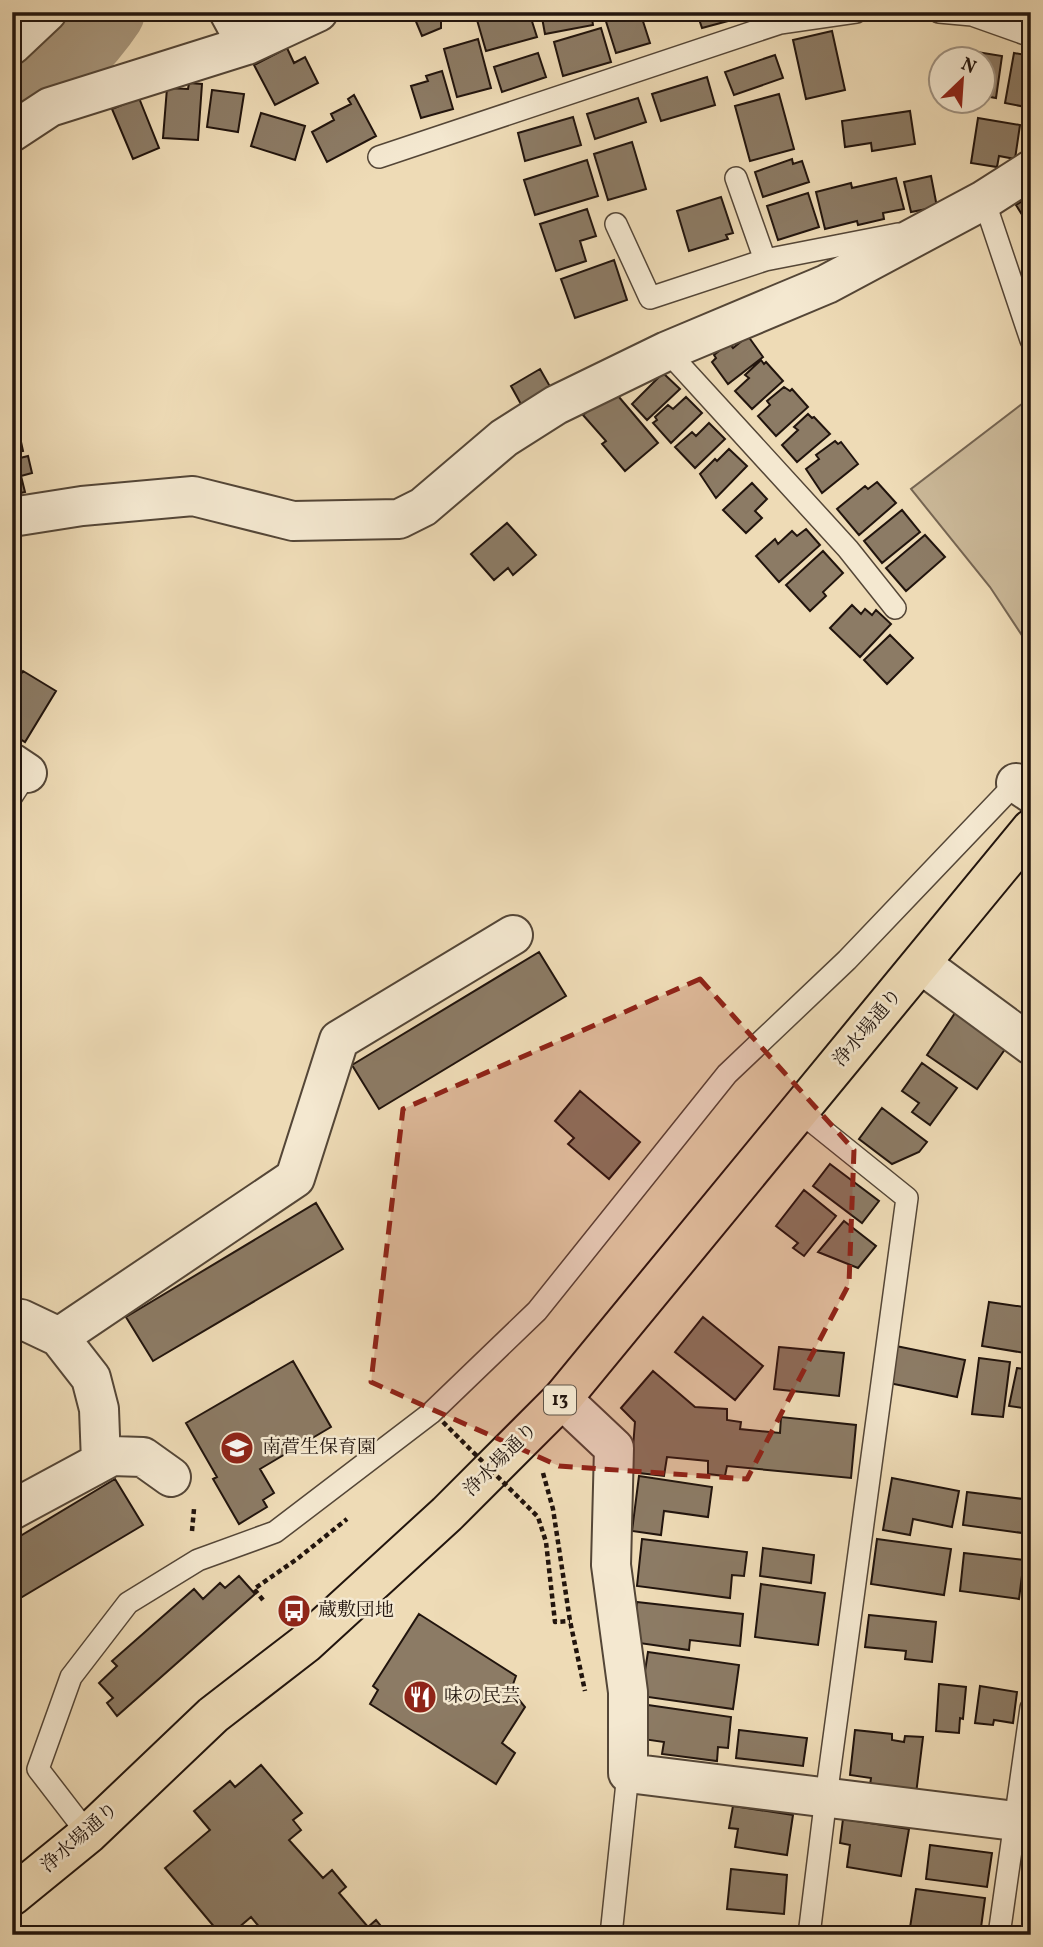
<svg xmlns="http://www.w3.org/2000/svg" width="1043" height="1947" font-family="Vollkorn,'Noto Serif JP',serif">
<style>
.green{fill:#cbb999;stroke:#766653;stroke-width:2}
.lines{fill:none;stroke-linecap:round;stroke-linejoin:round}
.river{stroke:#a8977d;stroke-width:70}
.building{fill:#8c7b65;stroke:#21140d;stroke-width:2}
.service-casing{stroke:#544637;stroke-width:24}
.minor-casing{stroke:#544637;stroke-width:42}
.primary-casing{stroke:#21140d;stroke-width:42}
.path{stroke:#21140d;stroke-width:4.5;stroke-dasharray:5 3.5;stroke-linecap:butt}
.service{stroke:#f4e8d0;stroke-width:21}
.minor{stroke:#f4e8d0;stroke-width:38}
.primary{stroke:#eedbb6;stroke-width:38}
.path-bridge{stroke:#21140d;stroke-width:4.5;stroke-dasharray:5 3.5;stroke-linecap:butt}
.marked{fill:#8f2418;fill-opacity:0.2;stroke:#8f2418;stroke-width:5;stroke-dasharray:14 9;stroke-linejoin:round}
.labels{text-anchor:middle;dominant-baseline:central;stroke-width:5;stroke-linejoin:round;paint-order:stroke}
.shield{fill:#f4e8d0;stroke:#605448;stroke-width:2}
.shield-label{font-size:18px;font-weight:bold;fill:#21140d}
.street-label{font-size:19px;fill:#21140d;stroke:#f4e8d0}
.poi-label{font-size:19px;fill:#21140d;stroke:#f4e8d0;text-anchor:start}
</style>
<rect width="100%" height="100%" fill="#eedbb6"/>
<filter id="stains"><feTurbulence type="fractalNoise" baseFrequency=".00286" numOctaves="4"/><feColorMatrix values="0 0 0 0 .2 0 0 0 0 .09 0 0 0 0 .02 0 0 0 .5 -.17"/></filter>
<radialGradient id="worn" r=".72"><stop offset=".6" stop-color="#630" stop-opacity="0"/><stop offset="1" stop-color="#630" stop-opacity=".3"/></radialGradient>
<path class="green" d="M1031,397V649L990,587L911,489Z"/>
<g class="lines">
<path class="river" d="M12,107C46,88 89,44 110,12"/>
</g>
<path class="building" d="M412,12H454L455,14L441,21V28L422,36Z
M504,12H529L537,37L486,51L477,20Z
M541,12H591L593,25L545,34Z
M603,12H640L650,43L616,53Z
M691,12H725L728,21L702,28L697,13L692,15Z
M601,28L611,62L563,76L554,42Z
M832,31L845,90L806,99L793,40Z
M478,39L491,88L457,97L444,49Z
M287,48L294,63L305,57L318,83L275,105L254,65Z
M977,52L1002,56L996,98L984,96V60H976Z
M538,53L546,77L502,92L494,67Z
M1014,53L1031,56V108L1005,103Z
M775,55L783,78L734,95L725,72Z
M442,71L453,109L421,118L411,86L428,81L426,76Z
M707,77L715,105L661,121L652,94Z
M189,83L202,84L198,140L163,138L167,88L188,89Z
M212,90L244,94L238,132L207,127Z
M779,94L794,149L750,161L735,106Z
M354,95L376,136L327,162L312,132L334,120L331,114L351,104L348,99Z
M139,98L159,148L133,159L112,109Z
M638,98L646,122L595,139L587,114Z
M910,111L915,144L872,151L871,143L845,147L842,121Z
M261,113L305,126L295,160L251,146Z
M573,117L581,145L525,161L518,133Z
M978,118L1020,125L1015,159L999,156L997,167L971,163Z
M632,142L646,189L608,200L594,154Z
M792,159L793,164L802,161L809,182L763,197L755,172Z
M587,160L598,196L535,215L524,180Z
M931,176L937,207L911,212L904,182Z
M896,178L904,209L883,213L884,219L858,225L857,221L825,229L816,192L851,183L852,188Z
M808,193L819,227L778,240L767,206Z
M1031,196V229L1016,205Z
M721,197L733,233L726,235L728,239L689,251L677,211Z
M587,209L596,236L580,241L586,261L556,271L540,224Z
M614,260L627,300L575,318L561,279Z
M748,336L763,357L728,384L712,362L716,358L714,355L729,343L733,348Z
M761,360L764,364L766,362L783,381L752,409L735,391L749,378L745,375Z
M540,369L552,390L522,406L511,386Z
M663,373L680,389L647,420L632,404Z
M784,387L790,391L792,389L808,407L776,436L758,416L770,405L767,401Z
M613,390L658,443L625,471L602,444L606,441L583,415Z
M686,397L702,413L671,443L653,423L657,420L655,417L668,405L673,409Z
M14,410L23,451L12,453V411Z
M808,414L812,418L814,417L830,434L797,462L782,445L798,430L794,427Z
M709,423L725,439L695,468L675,447L692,432L696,436Z
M835,441L838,444L841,442L858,464L822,493L806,469L819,459L816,455Z
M729,449L747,466L716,498L700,474L715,459L717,461Z
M28,456L32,473L21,476L25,492L12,495V460Z
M877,482L896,503L859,535L837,509L865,486L868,489Z
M752,483L767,499L755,511L762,518L746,533L723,510Z
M902,510L920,532L882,563L864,541Z
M507,523L536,555L513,575L508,568L494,580L471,554Z
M806,529L820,545L779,582L756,556L775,539L778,544L792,531L797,536Z
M925,535L945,557L906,591L886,568Z
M823,551L843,573L823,592L826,596L810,611L786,585Z
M852,605L861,614L865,609L872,615L876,610L891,624L860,657L830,628Z
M890,635L913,658L887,684L864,660Z
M23,671L56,691L25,742L12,734V688Z
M539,952L566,996L379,1109L352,1065Z
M957,1010L1008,1045L977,1089L927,1055Z
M922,1063L957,1088L930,1125L912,1112L919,1103L902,1091Z
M580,1091L640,1142L609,1179L568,1144L574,1138L555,1121Z
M882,1108L927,1142L919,1152L892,1164L859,1139Z
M830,1164L879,1201L862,1223L813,1186Z
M804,1190L836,1216L804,1256L793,1248L798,1243L776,1226Z
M316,1203L343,1249L153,1361L126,1317Z
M844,1221L876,1246L858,1268L818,1252Z
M989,1302L1031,1308V1354L982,1346Z
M703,1317L763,1366L735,1400L675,1352Z
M896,1346L965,1360L957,1397L889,1383Z
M779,1347L844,1353L839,1396L774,1389Z
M979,1358L1010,1362L1003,1417L972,1414Z
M293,1361L331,1427L260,1469L274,1493L263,1500L267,1507L239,1524L213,1479L217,1477L186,1423Z
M1017,1368L1031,1370V1409L1009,1406Z
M653,1371L695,1407L727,1409V1420L741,1422L740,1429L780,1433L781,1417L856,1425L851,1478L727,1466L725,1476L708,1474V1461L667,1457L664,1476L631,1472L635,1422L621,1408Z
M639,1476L712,1487L708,1517L664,1511L661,1535L632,1531Z
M892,1478L959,1491L952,1527L913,1519L910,1535L883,1530Z
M115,1479L143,1525L12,1603V1541Z
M967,1492L1031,1500L1030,1534L963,1525Z
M642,1539L747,1552L744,1576L732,1575L730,1598L637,1586Z
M877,1539L951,1549L944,1595L871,1584Z
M763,1548L814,1555L811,1583L760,1576Z
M964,1553L1024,1560L1019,1599L960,1591Z
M239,1576L255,1594L117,1716L107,1703L113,1698L99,1683L117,1666L112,1661L194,1589L203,1599L220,1583L225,1588Z
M761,1584L825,1593L818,1645L755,1637Z
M637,1602L743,1614L740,1646L690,1640L689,1650L632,1642Z
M419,1614L516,1676L511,1690L525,1707L502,1743L515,1753L496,1784L370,1704L378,1690L373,1686Z
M869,1615L936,1622L932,1662L905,1659L906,1651L865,1647Z
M648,1652L739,1665L733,1709L641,1696Z
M939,1684L966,1687L963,1719L960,1718L959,1733L936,1731Z
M980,1686L1017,1692L1013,1723L994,1720L993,1725L975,1723Z
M648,1705L731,1717L728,1748L718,1747L717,1761L662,1754L664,1742L643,1739Z
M739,1730L807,1738L803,1766L736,1758Z
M855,1730L892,1734V1740L904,1742L905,1736L923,1737L916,1794L870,1785L871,1778L850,1775Z
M261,1765L302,1813L293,1820L301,1830L289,1840L323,1878L332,1870L346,1887L339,1893L368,1927L376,1920L388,1935H266L251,1917L230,1935H221L165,1868L210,1830L194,1811L230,1781L235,1787Z
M733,1806L793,1815L787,1855L735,1847L738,1829L729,1828Z
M843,1819L909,1829L901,1876L847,1867L850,1845L840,1843Z
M930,1845L992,1853L987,1887L926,1879Z
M731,1869L787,1875L784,1914L727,1909Z
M916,1889L985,1898L980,1935L909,1934Z"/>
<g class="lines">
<defs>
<path id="service" d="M939,12L972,15L1031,36
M379,157L780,23L856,12
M736,178L765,260
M984,200L1031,340
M616,224L650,298L765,260L898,234
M667,351L848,549L895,608
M12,796L27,773
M799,1111L907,1198L826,1797L809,1935
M88,1834L38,1769L71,1677L128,1603L198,1560L275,1532L431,1413L537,1311L727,1074L847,960L1016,783
M611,1935L628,1773
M999,1935L1031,1708"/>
<path id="minor" d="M229,12L247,45
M12,45L47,12
M12,132L50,107L247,45L318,12
M12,517L82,506L193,496L293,521L399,519L423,507L504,438L556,405L667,351L827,284L984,200L1031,170
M12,763L27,773
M1016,783L1031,793
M921,964L1031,1045
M12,1318L21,1319L59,1337L91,1378L99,1409L101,1462
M59,1337L295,1178L339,1040L513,935
M562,1399L614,1448L611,1565L628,1692V1773L1031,1823
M12,1510L112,1456L143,1457L171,1477"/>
<path id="primary" d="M12,1896L88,1834L213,1715L305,1644L447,1514L562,1399L1031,829"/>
</defs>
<use href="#service" class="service-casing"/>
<use href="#minor" class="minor-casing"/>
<use href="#primary" class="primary-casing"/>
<path class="path" d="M543,1473L553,1509L570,1621L585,1691
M192,1531L194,1509
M263,1600L254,1589L297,1559L347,1519"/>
<use href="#service" class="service"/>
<use href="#minor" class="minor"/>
<use href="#primary" class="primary"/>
<path class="path-bridge" d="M443,1422L538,1517L546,1542L555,1622L570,1621"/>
</g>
<path class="marked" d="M700,979L854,1150L849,1284L747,1479L559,1466L371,1382L403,1109Z"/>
<defs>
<symbol id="school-disc" viewBox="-11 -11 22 22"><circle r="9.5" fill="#8f2418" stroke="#f4e8d0"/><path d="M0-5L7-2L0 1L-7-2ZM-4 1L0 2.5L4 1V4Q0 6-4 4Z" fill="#fff"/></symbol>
<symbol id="bus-disc" viewBox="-11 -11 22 22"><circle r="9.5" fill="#8f2418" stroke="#f4e8d0"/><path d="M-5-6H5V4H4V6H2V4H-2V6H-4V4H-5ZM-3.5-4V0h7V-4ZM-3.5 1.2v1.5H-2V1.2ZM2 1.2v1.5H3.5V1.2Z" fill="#fff"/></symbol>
<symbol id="restaurant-disc" viewBox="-11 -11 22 22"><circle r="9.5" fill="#8f2418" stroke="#f4e8d0"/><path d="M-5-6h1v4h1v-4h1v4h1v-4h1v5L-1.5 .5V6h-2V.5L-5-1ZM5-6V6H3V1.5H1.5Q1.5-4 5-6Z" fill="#fff"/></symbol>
</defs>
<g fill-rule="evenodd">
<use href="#school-disc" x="218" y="1429" width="38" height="38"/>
<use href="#bus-disc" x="275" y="1592" width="38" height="38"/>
<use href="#restaurant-disc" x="401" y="1678" width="38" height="38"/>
</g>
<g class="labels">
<rect class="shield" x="544" y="1385.5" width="32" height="29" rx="5"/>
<g class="shield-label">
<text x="560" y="1400">13</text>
</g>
<g class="street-label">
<text transform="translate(868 1028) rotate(-50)">浄水場通り</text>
<text transform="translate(501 1460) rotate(-45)">浄水場通り</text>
<text transform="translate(80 1838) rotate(-41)">浄水場通り</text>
</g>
<g class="poi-label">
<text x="262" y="1448">南菅生保育園</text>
<text x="318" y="1611">蔵敷団地</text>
<text x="444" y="1697">味の民芸</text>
</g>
</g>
<rect width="1043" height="1947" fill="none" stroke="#eedbb6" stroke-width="42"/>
<rect x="14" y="14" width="1015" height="1919" fill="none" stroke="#21140d" stroke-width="3.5"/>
<rect x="21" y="21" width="1001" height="1905" fill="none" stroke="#21140d" stroke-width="2"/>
<g transform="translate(962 80) rotate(25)"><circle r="33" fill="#f4e8d0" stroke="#a09382" stroke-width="2"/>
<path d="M0-5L12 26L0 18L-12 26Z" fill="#8f2418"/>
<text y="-10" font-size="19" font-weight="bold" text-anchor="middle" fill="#21140d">N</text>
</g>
<rect width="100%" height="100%" filter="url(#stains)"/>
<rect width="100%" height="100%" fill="url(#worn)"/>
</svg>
